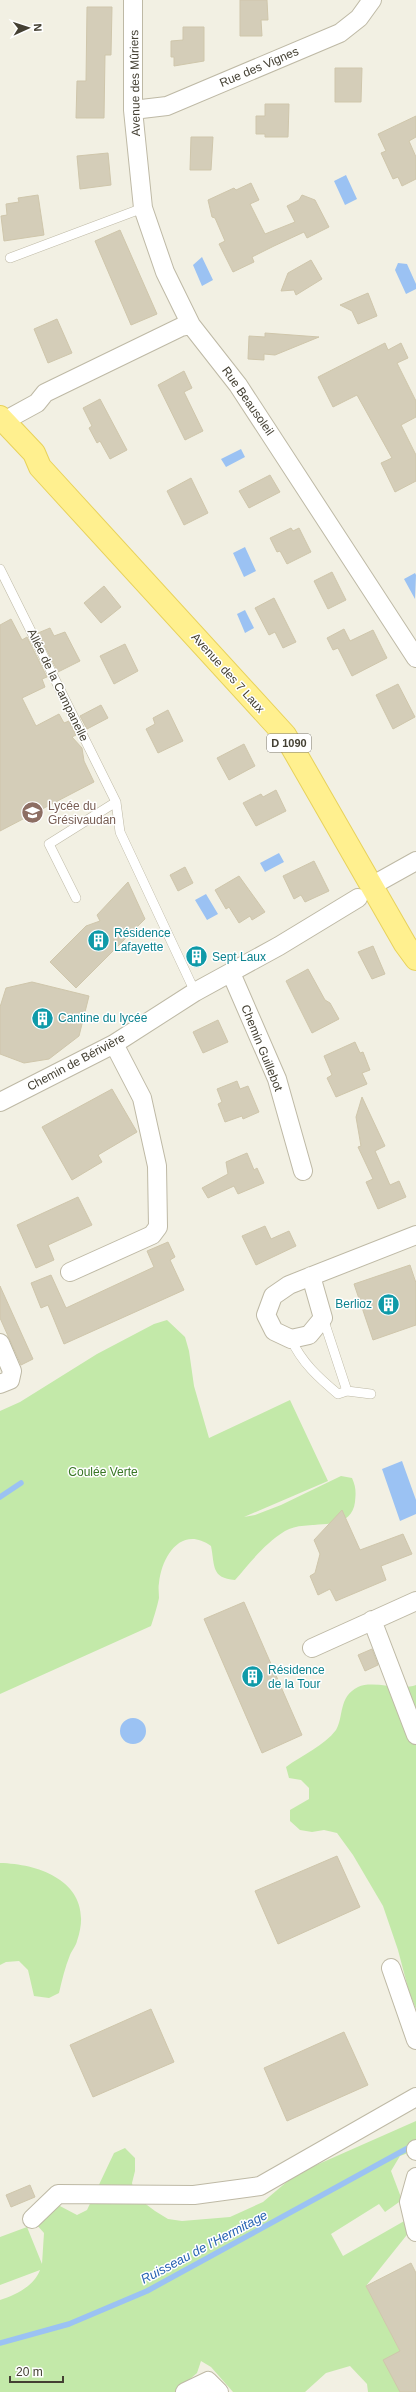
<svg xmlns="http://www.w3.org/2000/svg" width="416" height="2392" font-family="Helvetica,sans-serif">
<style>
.green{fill:#c3e9a9}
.water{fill:#9bc2f3}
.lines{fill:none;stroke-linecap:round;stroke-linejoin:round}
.stream{stroke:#9bc2f3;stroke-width:5.5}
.building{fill:#d4cdb8;stroke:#cfc6ab}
.service-casing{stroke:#beb9a5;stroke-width:10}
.minor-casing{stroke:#beb9a5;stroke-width:20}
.primary-casing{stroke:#e8d25b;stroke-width:24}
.service{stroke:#fff;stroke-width:9}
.minor{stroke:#fff;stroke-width:18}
.primary{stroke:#fff08f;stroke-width:22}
.labels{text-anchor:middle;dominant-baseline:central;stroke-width:3;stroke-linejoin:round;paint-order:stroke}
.shield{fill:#fff;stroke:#7c7970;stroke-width:1}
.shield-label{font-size:11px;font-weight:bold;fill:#444033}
.street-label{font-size:12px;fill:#444033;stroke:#fff}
.education-label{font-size:12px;fill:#785e54;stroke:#fff;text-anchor:start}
.culture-label{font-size:12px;fill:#0d838f;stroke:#fff;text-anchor:start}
.park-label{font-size:12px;fill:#387725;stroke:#fff}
.water-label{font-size:13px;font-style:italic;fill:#2964b3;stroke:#fff}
</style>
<rect width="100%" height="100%" fill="#f2f0e3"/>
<path class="green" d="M167,1320L185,1337L189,1351L194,1386L209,1438L290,1400L328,1481L244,1517L255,1515L281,1505L341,1476L352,1478C356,1487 356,1492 355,1502C351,1535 306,1518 285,1531C264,1544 251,1562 235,1580C211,1578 215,1566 211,1546C182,1525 162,1555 159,1583C158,1588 159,1593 159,1598C157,1607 154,1617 151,1626L0,1694V1411L20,1402L97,1354L154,1324Z
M416,1685V2009L409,1992L398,1950L383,1906L353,1855L337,1833L324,1830L312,1832L300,1830L290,1821V1810L309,1799V1788L301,1780L289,1778L286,1767C302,1755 324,1746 336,1730C344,1717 338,1697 358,1687C373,1680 399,1691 416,1685Z
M0,1863C45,1864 96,1886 77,1941C76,1946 72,1950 70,1955C65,1967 62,1980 59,1993L49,1998L34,1996L28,1970L19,1961L6,1962L0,1965Z
M416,2121V2150L400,2156L391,2171L402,2200L385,2212L379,2204L331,2234L343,2256L406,2220L410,2231L366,2286L400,2351V2392H368L367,2384L350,2366L326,2373L305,2392H233L211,2367L201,2361L197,2373L175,2392H0V2300C16,2295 34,2286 40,2270L0,2285V2237L27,2227L42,2264L44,2233L36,2224L58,2205L77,2215L87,2210L114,2153L125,2148L135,2158V2171L132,2183L135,2196L155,2211L168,2219L182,2221L230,2217L263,2202L296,2174Z"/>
<path class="water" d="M346,175L357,199L345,205L334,181Z
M202,257L213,280L202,286L193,265Z
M398,263L407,264L416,284V289L406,294L395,270Z
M241,449L245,457L226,467L221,459Z
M245,547L256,571L244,577L233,553Z
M415,573L416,575L415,599L404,579Z
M245,610L254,628L245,633L237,614Z
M279,853L284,862L265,872L260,863Z
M206,894L218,914L207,920L195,900Z
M402,1461L416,1500V1514L400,1521L382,1469Z
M120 1731a13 13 0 1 1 26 0a13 13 0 1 1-26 0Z"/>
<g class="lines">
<path class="stream" d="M0,1497L21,1483
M0,2343L69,2324L147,2291L408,2148"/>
</g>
<path class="building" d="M240,0H267L268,20H261L262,36H240Z
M87,7H112L111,55H105L104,118H76L77,81H86Z
M183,27H204V61L174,66V57H171V41L183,40Z
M335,68H362L361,102H335Z
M265,104H289L288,137H265V134H256V116H265Z
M416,116V137L409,141L416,157V179L402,186L398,177L393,179L381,153L386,151L378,134Z
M191,137H213L211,170H190Z
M108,153L111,185L80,189L77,156Z
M251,183L259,200L250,204L265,234L295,222L287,206L299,200L302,195L315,200L329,227L307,238L304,232L274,246L252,257L254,262L233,272L219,244L225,241L215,218L212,217L208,200L234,188L236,190Z
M38,195L44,235L4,241L1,216L7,215L6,204L19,202L18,198Z
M120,230L157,314L131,325L95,241Z
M311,260L322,279L296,295L294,290L281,291L288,273Z
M368,293L377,316L358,324L352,311L340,305Z
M57,319L72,353L48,363L34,329Z
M265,333L319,337L275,355L264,354V360L248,359L249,336L265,337Z
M385,343L388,350L401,343L408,358L397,363L416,401V417L401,425L416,455V481L395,492L381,463L392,458L357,395L333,407L318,377Z
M184,371L192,388L184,392L203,431L185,440L158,385Z
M100,399L127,450L110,459L100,441L97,443L89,428L92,426L83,408Z
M270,475L280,492L249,508L239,491Z
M191,478L208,513L184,525L167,491Z
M291,528L293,531L299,528L311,552L287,564L280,551L277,552L270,538Z
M332,572L346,600L328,609L314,581Z
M104,586L121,607L101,623L84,603Z
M274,598L296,642L283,648L275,632L269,635L255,608Z
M11,619L22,640L27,637L47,677L42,679L45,687L22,698L36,726L59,714L64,723L69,721L76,735L72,737L82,748L84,761L94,782L0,831V625Z
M50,628L54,636L65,632L80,661L58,672L38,633Z
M344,629L350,641L373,630L387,658L352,676L338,648L333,650L327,638Z
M125,644L138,671L114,684L100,656Z
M398,684L415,717L393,729L376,695Z
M101,705L108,718L87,729L80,716Z
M168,710L183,741L158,753L146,729L155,724L153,718Z
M244,744L255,766L229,780L217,758Z
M276,790L286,811L256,826L243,803L261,794L263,797Z
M314,861L329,891L305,902L301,895L294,899L283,876Z
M185,867L193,883L178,891L170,875Z
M239,876L265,912L252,920L250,916L239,923L229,907L226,909L215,890Z
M128,882L145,919L76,988L50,962L86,926L100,921L97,915Z
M373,946L385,974L372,979L358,952Z
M308,969L325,1000L330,1003L339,1019L312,1033L286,981Z
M32,982L89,996L79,1036L49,1059L24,1063L0,1054V1007L6,988Z
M218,1020L228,1042L203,1053L193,1032Z
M355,1042L360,1053L363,1052L370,1070L362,1073L367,1084L336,1097L327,1078L332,1075L324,1056Z
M237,1081L240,1089L248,1086L259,1112L243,1119L242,1116L225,1122L218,1104L222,1102L217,1089Z
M112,1089L137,1132L98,1155L102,1162L72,1180L42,1127Z
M362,1097L385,1146L375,1151L390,1185L399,1181L406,1197L378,1209L366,1182L373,1179L358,1147L361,1146L356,1117Z
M247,1153L254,1170L257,1168L264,1183L238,1194L234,1186L208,1198L202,1188L228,1174L226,1162Z
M78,1197L92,1225L48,1245L54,1260L36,1268L17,1225Z
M265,1226L271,1239L289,1231L296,1246L256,1265L242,1236Z
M168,1242L175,1257L170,1260L184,1290L64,1344L48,1305L41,1308L31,1283L51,1275L66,1308L154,1267L147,1251Z
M410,1265L416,1283V1325L373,1340L354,1284Z
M0,1286L33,1359L21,1365L0,1318Z
M342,1510L360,1550L403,1534L412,1554L381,1566L386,1580L336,1601L330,1589L318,1595L310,1576L315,1573L320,1554L314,1540Z
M244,1602L302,1735L262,1753L204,1619Z
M372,1649L378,1665L365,1671L358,1655Z
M337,1856L360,1907L278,1944L255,1891Z
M151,2009L174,2062L93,2097L70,2045Z
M344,2032L368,2085L287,2121L264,2068Z
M30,2185L35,2197L11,2207L6,2195Z
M411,2263L416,2273V2392H400L383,2360L400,2351L366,2286Z"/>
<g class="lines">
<defs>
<path id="service" d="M10,258L143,208
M0,569L116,802L49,844L76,898
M116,802L120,832L195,992
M323,1318L347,1391L371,1394
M291,1339C302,1363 319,1378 338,1394L347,1391"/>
<path id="minor" d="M133,0V110L143,208L165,272L191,325L238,385L416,658
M133,110L167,106L340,33L359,18L372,0
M4,421L37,403L45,393L181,327L191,325
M373,885L416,861
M231,973L277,1079L303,1171
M0,1102L114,1044L195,992L279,946L358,898
M70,1272L152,1235L158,1227L157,1166L142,1098L114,1044
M311,1276L323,1318L309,1335L291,1339L274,1331L266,1315L273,1296L289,1285L416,1235
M0,1343L12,1371L10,1380L0,1384
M372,1620L416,1735
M312,1648L416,1601
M391,1968L416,2040
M416,2149V2151
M416,2177L409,2202L416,2232
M32,2219L58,2194L194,2195L260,2186L416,2097
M185,2392L208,2381L219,2392"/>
<path id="primary" d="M0,417L34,453L40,467L285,735L405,944L416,959"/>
</defs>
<use href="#service" class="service-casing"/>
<use href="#minor" class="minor-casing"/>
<use href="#primary" class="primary-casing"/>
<use href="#service" class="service"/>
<use href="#minor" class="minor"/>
<use href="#primary" class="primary"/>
</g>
<defs>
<symbol id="school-disc" viewBox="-11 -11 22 22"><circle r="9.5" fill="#8d6e63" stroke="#fff"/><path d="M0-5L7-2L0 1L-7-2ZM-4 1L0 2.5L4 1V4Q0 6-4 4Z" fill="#fff"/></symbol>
<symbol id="building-disc" viewBox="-11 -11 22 22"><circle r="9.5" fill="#0f9aa8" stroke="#fff"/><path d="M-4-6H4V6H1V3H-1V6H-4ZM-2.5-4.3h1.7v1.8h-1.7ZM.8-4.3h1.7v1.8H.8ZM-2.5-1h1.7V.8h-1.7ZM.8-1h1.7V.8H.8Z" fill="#fff"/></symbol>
</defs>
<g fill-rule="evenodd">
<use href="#school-disc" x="20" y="800" width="25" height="25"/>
<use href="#building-disc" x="86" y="928" width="25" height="25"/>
<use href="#building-disc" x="184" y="944" width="25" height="25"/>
<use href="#building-disc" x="30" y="1006" width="25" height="25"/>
<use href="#building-disc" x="376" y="1292" width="25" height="25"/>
<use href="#building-disc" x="240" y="1664" width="25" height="25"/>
</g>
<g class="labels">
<rect class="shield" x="267" y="734" width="44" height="18" rx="3"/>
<g class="shield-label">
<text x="289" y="743">D 1090</text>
</g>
<g class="street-label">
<text transform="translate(259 67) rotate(-23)">Rue des Vignes</text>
<text transform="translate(135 83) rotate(-91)">Avenue des Mûriers</text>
<text transform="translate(248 401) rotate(55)">Rue Beausoleil</text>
<text transform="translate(228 673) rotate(48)">Avenue des 7 Laux</text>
<text transform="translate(58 685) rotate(64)">Allée de la Campanelle</text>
<text transform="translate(262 1048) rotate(68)">Chemin Guillebot</text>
<text transform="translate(76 1062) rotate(-28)">Chemin de Bérivière</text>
</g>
<g class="education-label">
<text x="48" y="806">Lycée du<tspan x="48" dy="14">Grésivaudan</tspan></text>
</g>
<g class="culture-label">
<text x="114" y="933">Résidence<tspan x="114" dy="14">Lafayette</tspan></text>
<text x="212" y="957">Sept Laux</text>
<text x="58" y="1018">Cantine du lycée</text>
<text x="372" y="1304" text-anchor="end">Berlioz</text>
<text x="268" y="1670">Résidence<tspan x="268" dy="14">de la Tour</tspan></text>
</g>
<g class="park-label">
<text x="103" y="1472">Coulée Verte</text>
</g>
<g class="water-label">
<text transform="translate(204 2247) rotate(-28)">Ruisseau de l'Hermitage</text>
</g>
</g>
<g transform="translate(28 28) rotate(87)" stroke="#ffffff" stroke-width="3" paint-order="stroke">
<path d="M0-3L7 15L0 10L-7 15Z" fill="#444033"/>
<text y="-6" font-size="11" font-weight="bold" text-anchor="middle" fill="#444033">N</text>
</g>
<path d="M10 2376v6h53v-6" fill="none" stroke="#444033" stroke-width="2"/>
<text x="16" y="2376" font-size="12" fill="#444033" stroke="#ffffff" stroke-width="3" paint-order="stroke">20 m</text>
</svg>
